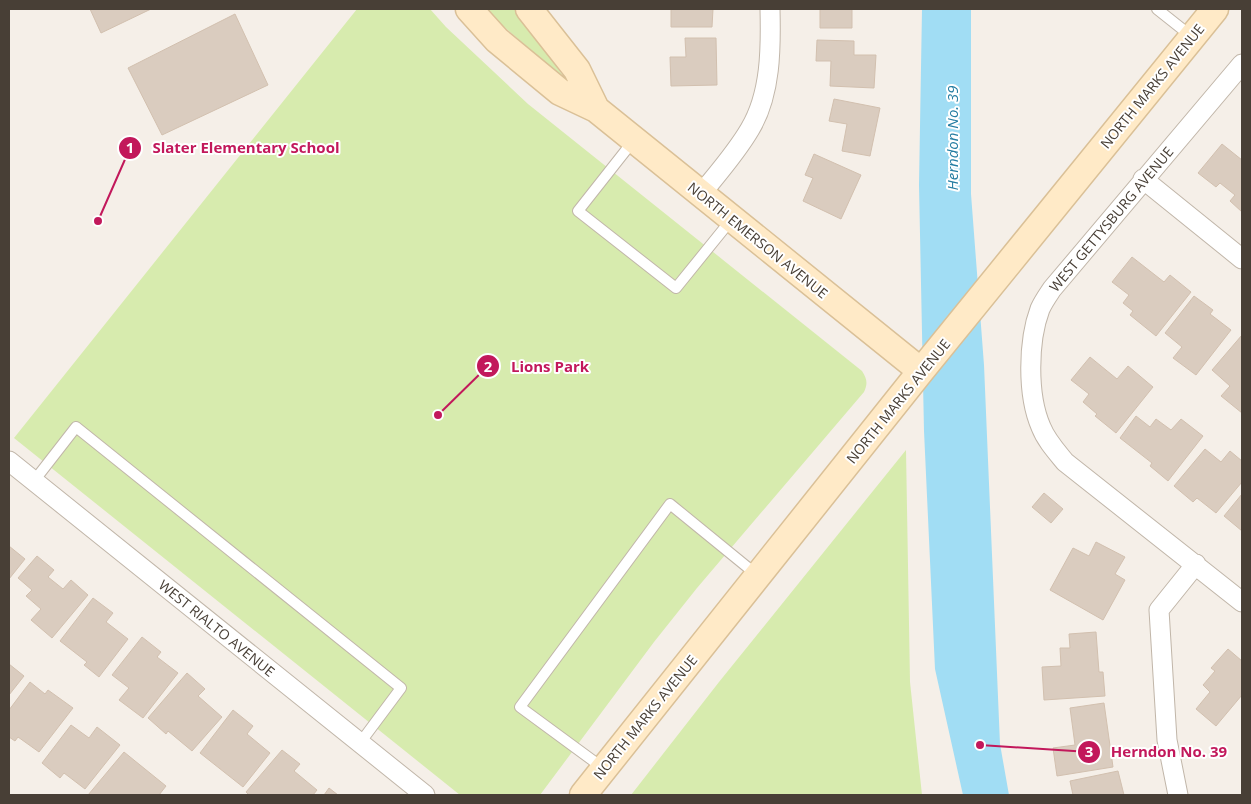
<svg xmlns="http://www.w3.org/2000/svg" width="1251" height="804" font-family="'Open Sans',sans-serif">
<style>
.green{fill:#d7ebae}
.water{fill:#a1ddf4}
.building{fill:#daccbf;stroke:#d2c0af}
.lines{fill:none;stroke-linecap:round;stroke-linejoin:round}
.lane-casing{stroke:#c1b6a9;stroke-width:12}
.street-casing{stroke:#c1b6a9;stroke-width:21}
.secondary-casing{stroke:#dac097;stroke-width:29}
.lane{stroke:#fff;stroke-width:10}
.street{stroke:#fff;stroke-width:19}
.secondary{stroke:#ffeac7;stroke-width:26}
.labels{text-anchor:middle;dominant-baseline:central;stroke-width:4;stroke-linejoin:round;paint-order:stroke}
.street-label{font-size:14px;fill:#483f36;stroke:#fff}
.water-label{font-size:15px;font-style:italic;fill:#257da2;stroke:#fff}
.leader{fill:none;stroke:#c2185b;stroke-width:2}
.callout-dot{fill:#c2185b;stroke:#fff;stroke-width:2}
.mark-label{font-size:15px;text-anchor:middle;font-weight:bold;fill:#fff}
.callout-label{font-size:15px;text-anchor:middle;font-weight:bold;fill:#c2185b;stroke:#fff;stroke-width:4;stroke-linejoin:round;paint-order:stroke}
</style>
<rect width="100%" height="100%" fill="#f5efe8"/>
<path class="green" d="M357,9H430L446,27L528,104L862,371C867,379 868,383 864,392L697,588L654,642L540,795H460L14,438Z
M486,9H515L566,80L495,19Z
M906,450L910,682L922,795H631L719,682Z"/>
<path class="water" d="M922,9H971V194L984,365L1000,744L1009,795H963L935,669L924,431L919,185Z"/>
<path class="building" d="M90,9H151L101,33Z
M671,9H713L712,27H671Z
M820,9H852V28H820Z
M235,14L268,85L162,135L128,68Z
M685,38H716L717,85L671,86L670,57H686Z
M817,40L854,41V55H876L874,88L830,86L831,61H816Z
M834,99L880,108L870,156L842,151L847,124L829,121Z
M1222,144L1242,160V212L1230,201L1235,195L1220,183L1216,187L1198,173Z
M814,154L861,175L841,219L803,201L813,178L805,175Z
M1132,257L1164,282L1170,275L1191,292L1156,336L1130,315L1133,311L1123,303L1129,295L1112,282Z
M1194,296L1213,310L1210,314L1231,330L1196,375L1173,358L1182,347L1165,333Z
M1242,335V413L1221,396L1230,386L1212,370Z
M1090,357L1117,379L1128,366L1153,387L1116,433L1095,416L1097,414L1083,402L1089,394L1071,380Z
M1136,416L1150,427L1156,419L1171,430L1181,419L1203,436L1168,481L1150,466L1152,463L1120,438Z
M1205,449L1221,462L1230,451L1242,461V482L1216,513L1197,498L1193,502L1174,486Z
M1044,493L1063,509L1051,523L1032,507Z
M1242,494V531L1224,516Z
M1096,542L1125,557L1115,574L1125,580L1103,620L1050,590L1073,548L1089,556Z
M9,546L25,559L9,579Z
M37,556L54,570L48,577L63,589L71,580L88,595L52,638L31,620L41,609L26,596L32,590L18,578Z
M93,598L113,613L106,622L128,639L99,677L84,665L87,662L60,641Z
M1096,632L1099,672H1103L1105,696L1044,700L1042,667L1061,666L1060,648H1070L1069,634Z
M142,637L161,652L157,657L178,673L143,718L119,700L129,688L112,675Z
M1228,649L1242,661V695L1216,726L1196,709L1210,692L1203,685L1215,671L1211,668Z
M9,664L24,676L9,695Z
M187,673L205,689L198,696L222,717L192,751L168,731L166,734L148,718Z
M30,682L45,694L48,690L73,708L39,752L18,737L15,741L9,737V710Z
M1104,703L1113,767L1057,776L1053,748L1075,745L1070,708Z
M233,710L253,726L247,734L270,753L243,787L200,753Z
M71,725L89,738L97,727L120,745L85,789L64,773L60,778L42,763Z
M282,750L300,764L294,771L317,790L313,795H249L246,792Z
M124,752L166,786L159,795H88Z
M1118,771L1124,795H1073L1070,781Z
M329,788L338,795H324Z"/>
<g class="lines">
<defs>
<path id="lane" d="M1157,9L1191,36
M634,140L578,211L676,288L731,220
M34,481L76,427L401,688L360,743
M603,768L520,707L670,504L757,575"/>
<path id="street" d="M1242,64L1052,289C1048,295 1043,302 1040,309C1028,341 1027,395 1041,427C1046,440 1056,451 1065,462L1242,602
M1143,179L1242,259
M701,194C718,173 736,153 750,129C771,94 771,48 770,9
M9,461L425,795
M1178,795L1167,740L1159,610L1196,564"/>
<path id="secondary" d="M469,9L497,40L560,92L596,109L921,371
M529,9L577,70L596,109
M583,795L921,371L1215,9"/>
</defs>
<use href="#lane" class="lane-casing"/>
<use href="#street" class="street-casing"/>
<use href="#secondary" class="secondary-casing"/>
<use href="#lane" class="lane"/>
<use href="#street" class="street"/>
<use href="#secondary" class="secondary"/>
</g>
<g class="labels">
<g class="street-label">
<text transform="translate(1152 86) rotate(-51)">NORTH MARKS AVENUE</text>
<text transform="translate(1111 219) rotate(-50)">WEST GETTYSBURG AVENUE</text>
<text transform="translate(758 240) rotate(39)">NORTH EMERSON AVENUE</text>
<text transform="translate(898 401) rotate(-51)">NORTH MARKS AVENUE</text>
<text transform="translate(217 628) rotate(39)">WEST RIALTO AVENUE</text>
<text transform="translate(645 717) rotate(-51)">NORTH MARKS AVENUE</text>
</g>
<g class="water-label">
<text transform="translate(952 138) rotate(-90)">Herndon No. 39</text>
</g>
</g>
<path class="leader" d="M98 221L130 148M438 415L488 366M980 745L1089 752"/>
<g class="callout-dot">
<circle cx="98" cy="221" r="5"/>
<circle cx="438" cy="415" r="5"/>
<circle cx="980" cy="745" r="5"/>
<circle cx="130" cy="148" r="12"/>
<circle cx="488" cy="366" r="12"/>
<circle cx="1089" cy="752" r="12"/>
</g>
<g class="mark-label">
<text x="130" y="153">1</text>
<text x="488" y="372">2</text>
<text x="1089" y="757">3</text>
</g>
<g class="callout-label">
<text x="246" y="153">Slater Elementary School</text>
<text x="550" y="372">Lions Park</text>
<text x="1169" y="757">Herndon No. 39</text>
</g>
<rect width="1251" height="804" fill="none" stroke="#483f36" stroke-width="20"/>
</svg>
